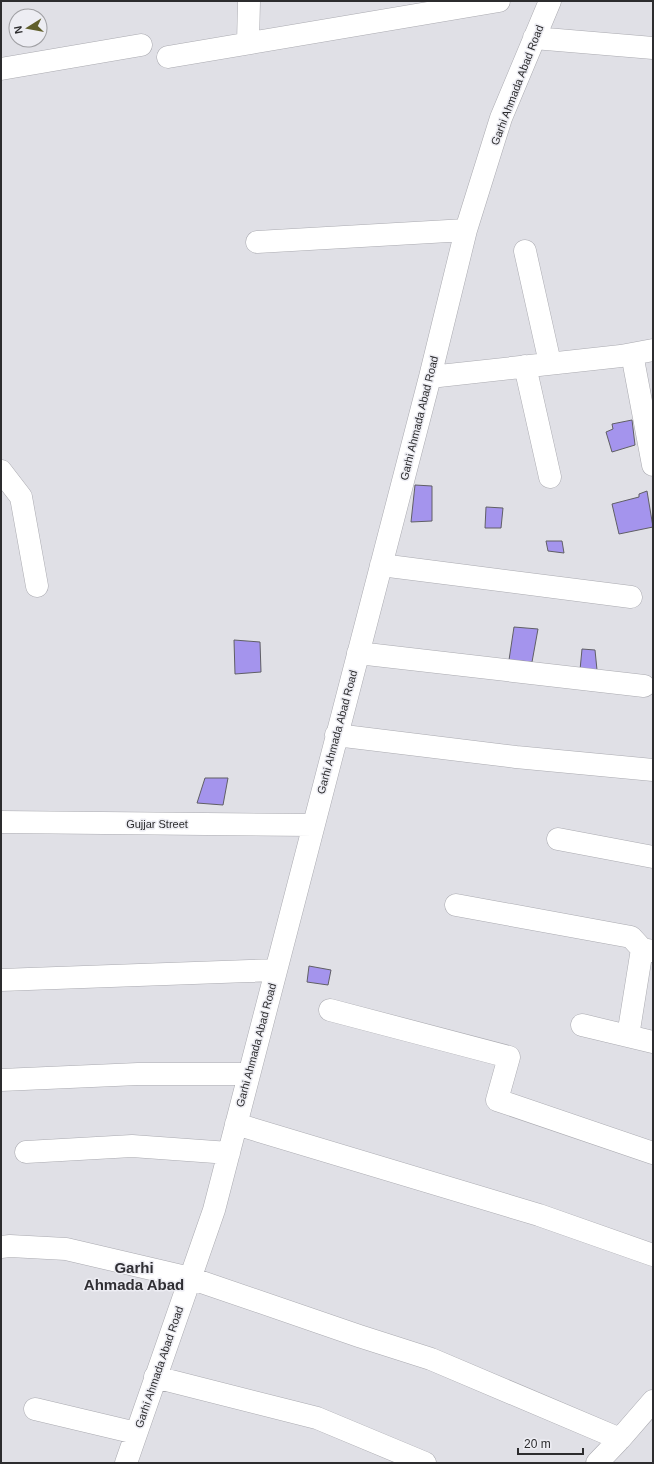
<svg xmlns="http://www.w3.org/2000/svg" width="654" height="1464" font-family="Helvetica,sans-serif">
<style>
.building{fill:#a494ed;stroke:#605f65}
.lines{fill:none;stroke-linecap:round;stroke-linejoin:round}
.minor-casing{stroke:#aaaab0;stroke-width:23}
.minor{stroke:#fff;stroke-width:22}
.labels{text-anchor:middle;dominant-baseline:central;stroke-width:3;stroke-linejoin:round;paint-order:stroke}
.street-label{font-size:11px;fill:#2c2c2e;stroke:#ededf3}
.district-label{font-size:15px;font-weight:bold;fill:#2f2e33;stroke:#ededf3}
</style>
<rect width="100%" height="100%" fill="#e0e0e6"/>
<path class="building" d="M632,420L635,445L612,452L606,432L613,429L612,424Z
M415,485L432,486V521L411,522Z
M647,491L653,527L619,534L612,504L639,497V494Z
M486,507L503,508L501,528H485Z
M546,541H562L564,553L548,551Z
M514,627L538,629L532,662L509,660Z
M234,640L260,642L261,672L235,674Z
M582,649L595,650L597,670H580Z
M205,778H228L223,805L197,803Z
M309,966L331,970L328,985L307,982Z"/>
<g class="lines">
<defs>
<path id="minor" d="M534,38L653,48
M248,43L249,1
M168,57L499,1
M1,69L141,45
M257,242L466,230
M525,251L550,363
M632,354L653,465
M525,366L550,477
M430,377L621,356L653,350
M1,471L21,497L37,586
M381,565L631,597
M358,653L644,686
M336,735L516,757L653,770
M1,822L313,825
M558,839L653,857
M456,905L631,937L642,949L653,951
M1,980L276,970
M330,1010L509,1057L497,1100L653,1153
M582,1025L653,1042
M628,1036L642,949
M1,1080L138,1074H249
M236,1124L539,1215L653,1255
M26,1152L132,1146L229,1153
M1,1247L10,1246L66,1249L190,1278L359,1336L431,1359L620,1439
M155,1377L317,1418L425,1463
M35,1409L136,1433
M126,1463L214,1210L430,377L466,230L501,118L550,1
M597,1463L620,1439L653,1401"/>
</defs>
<use href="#minor" class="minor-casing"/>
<use href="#minor" class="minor"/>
</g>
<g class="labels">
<g class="street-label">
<text transform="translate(517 85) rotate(-69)">Garhi Ahmada Abad Road</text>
<text transform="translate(419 418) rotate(-76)">Garhi Ahmada Abad Road</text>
<text transform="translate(337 732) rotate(-75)">Garhi Ahmada Abad Road</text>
<text x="157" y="824">Gujjar Street</text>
<text transform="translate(256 1045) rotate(-75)">Garhi Ahmada Abad Road</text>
<text transform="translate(159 1367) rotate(-71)">Garhi Ahmada Abad Road</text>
</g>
<g class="district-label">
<text x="134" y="1267">Garhi<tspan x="134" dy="17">Ahmada Abad</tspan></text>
</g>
</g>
<rect width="654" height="1464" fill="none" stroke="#2c2c2e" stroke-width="4"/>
<g transform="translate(28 28) rotate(259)"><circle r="19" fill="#ededf3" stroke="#a0a0a4"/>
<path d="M0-3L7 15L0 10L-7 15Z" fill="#605f2b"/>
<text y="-6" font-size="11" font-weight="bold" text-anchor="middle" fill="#2c2c2e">N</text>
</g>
<path d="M518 1448v6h65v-6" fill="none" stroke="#2c2c2e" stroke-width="2"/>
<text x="524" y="1448" font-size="12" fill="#2c2c2e" stroke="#ededf3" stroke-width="3" paint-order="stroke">20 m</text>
</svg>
